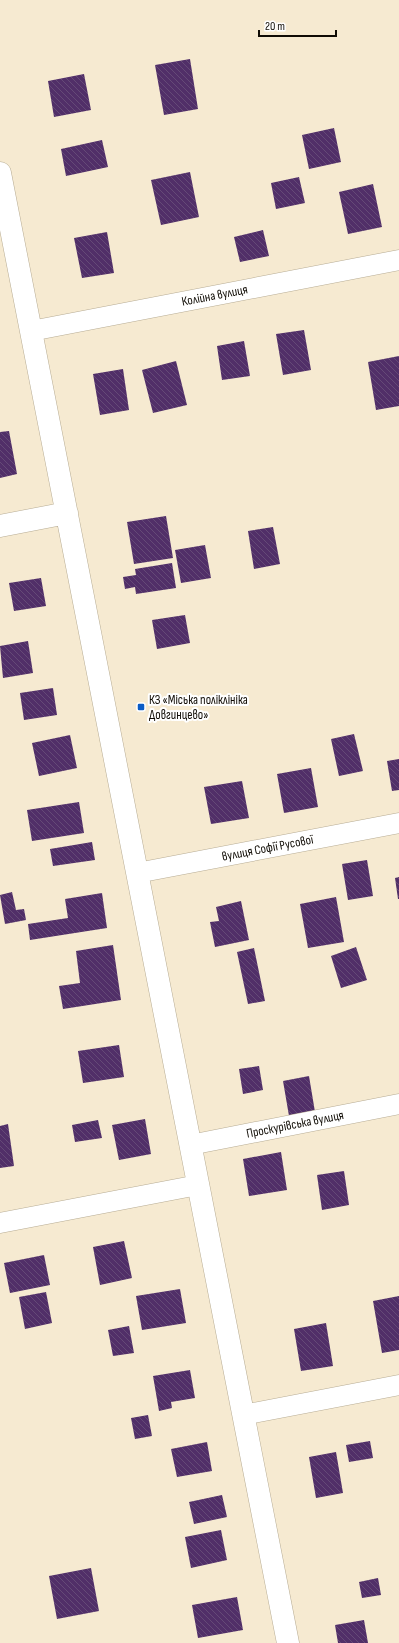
<svg xmlns="http://www.w3.org/2000/svg" width="399" height="1643" font-family="'Sofia Sans Condensed',sans-serif">
<style>
.building{fill:url(#building-back-hatch)}
.lines{fill:none;stroke-linecap:round;stroke-linejoin:round}
.street-casing{stroke:#b7ac94;stroke-width:21}
.secondary-casing{stroke:#b7ac94;stroke-width:23}
.street{stroke:#fff;stroke-width:20}
.secondary{stroke:#fff;stroke-width:22}
.poi-dot{fill:#0a5cc6;stroke:#fff;stroke-width:1.5}
.labels{text-anchor:middle;dominant-baseline:central;stroke-width:4;stroke-linejoin:round;paint-order:stroke}
.street-label{font-size:13px;fill:#0f0b04;stroke:#fff}
.poi-label{font-size:13px;fill:#0f0b04;stroke:#fff;text-anchor:start}
</style>
<defs>
<pattern id="building-back-hatch" width="6" height="6" patternUnits="userSpaceOnUse"><rect width="6" height="6" fill="#512f68"/><path d="M-1 5l2 2M0 0l6 6M5-1l2 2" fill="none" stroke="#654a77"/></pattern>
</defs>
<rect width="100%" height="100%" fill="#f6ead1"/>
<path class="building" d="M190,59L198,109L164,115L155,65Z
M84,74L91,110L54,117L48,81Z
M334,128L341,162L309,169L302,135Z
M102,140L108,167L66,176L61,149Z
M190,172L199,217L161,225L151,180Z
M299,177L305,203L276,209L271,183Z
M373,184L382,227L348,234L339,192Z
M263,230L269,256L240,262L234,237Z
M107,232L114,273L82,278L74,238Z
M304,330L311,370L283,375L276,334Z
M244,341L250,376L222,380L217,346Z
M399,356V406L376,410L368,362Z
M176,361L187,405L153,413L142,370Z
M123,369L129,410L100,415L93,374Z
M9,431L17,474L0,478V432Z
M166,516L173,558L134,564L127,522Z
M273,527L280,564L254,569L248,531Z
M205,545L211,578L181,583L175,550Z
M172,563L176,588L136,594L135,587L125,589L123,577L136,575L135,569Z
M41,578L46,606L14,611L9,583Z
M185,615L190,643L157,649L152,620Z
M28,641L33,673L3,678L0,646Z
M53,688L57,715L24,720L20,693Z
M354,734L363,771L339,776L331,739Z
M70,735L77,768L39,776L32,743Z
M399,759V790L392,791L387,761Z
M311,768L318,807L284,813L277,774Z
M242,781L249,818L211,824L204,787Z
M79,802L84,833L32,841L27,810Z
M92,842L95,860L53,866L50,849Z
M367,860L373,896L348,900L342,864Z
M399,877V899H398L395,878Z
M12,892L16,910L24,909L26,920L5,924L0,895Z
M102,893L107,928L30,940L28,924L68,918L65,899Z
M336,897L344,942L308,948L300,904Z
M241,901L249,940L215,947L210,922L219,921L216,907Z
M113,945L121,1000L63,1009L59,986L80,983L76,951Z
M356,947L367,980L341,988L331,956Z
M254,948L265,1001L248,1004L237,952Z
M119,1045L124,1077L83,1083L78,1051Z
M259,1066L263,1090L243,1094L239,1069Z
M309,1076L315,1112L289,1116L283,1081Z
M145,1119L151,1154L119,1160L112,1125Z
M98,1120L102,1138L75,1142L72,1125Z
M8,1124L14,1166L0,1168V1126Z
M281,1152L287,1190L249,1196L243,1159Z
M344,1171L349,1205L322,1210L317,1175Z
M124,1241L132,1278L100,1285L93,1247Z
M44,1255L50,1285L10,1293L4,1263Z
M180,1289L186,1323L142,1330L136,1296Z
M46,1292L52,1323L25,1329L19,1297Z
M399,1296V1350L382,1353L373,1301Z
M326,1323L333,1366L301,1371L294,1329Z
M129,1326L134,1353L113,1356L108,1330Z
M190,1370L195,1398L171,1402L172,1408L159,1411L153,1376Z
M148,1415L152,1436L135,1439L131,1418Z
M370,1441L373,1458L349,1462L346,1445Z
M207,1442L212,1471L177,1477L171,1449Z
M336,1452L343,1493L316,1498L309,1457Z
M222,1495L227,1517L194,1524L189,1502Z
M221,1530L227,1560L191,1568L185,1537Z
M91,1568L99,1611L57,1619L49,1576Z
M378,1578L381,1595L362,1598L359,1582Z
M237,1597L243,1630L198,1638L192,1605Z
M364,1620L368,1643H338L335,1625Z"/>
<g class="lines">
<defs>
<g id="street">
<path id="s1" d="M31,331L399,260"/>
<path id="s2" d="M137,873L399,823"/>
<path id="s3" d="M190,1145L399,1104"/>
<path d="M0,1223L198,1185"/>
<path d="M243,1415L399,1385"/>
</g>
<path id="secondary" d="M0,173L288,1643
M0,526L67,513"/>
</defs>
<use href="#street" class="street-casing"/>
<use href="#secondary" class="secondary-casing"/>
<use href="#street" class="street"/>
<use href="#secondary" class="secondary"/>
</g>
<rect class="poi-dot" x="137" y="703" width="8" height="8" rx="2"/>
<g class="labels">
<g class="street-label">
<text stroke="none"><textPath href="#s1" startOffset="187">Колійна вулиця</textPath></text>
<text stroke="none"><textPath href="#s2" startOffset="133">вулиця Софії Русової</textPath></text>
<text stroke="none"><textPath href="#s3" startOffset="107">Проскурівська вулиця</textPath></text>
</g>
<g class="poi-label">
<text x="149" y="700">КЗ «Міська поліклініка<tspan x="149" dy="15">Довгинцево»</tspan></text>
</g>
</g>
<path d="M259 30v6h77v-6" fill="none" stroke="#0f0b04" stroke-width="2"/>
<text x="265" y="30" font-size="12" fill="#0f0b04" stroke="#ffffff" stroke-width="3" paint-order="stroke">20 m</text>
</svg>
